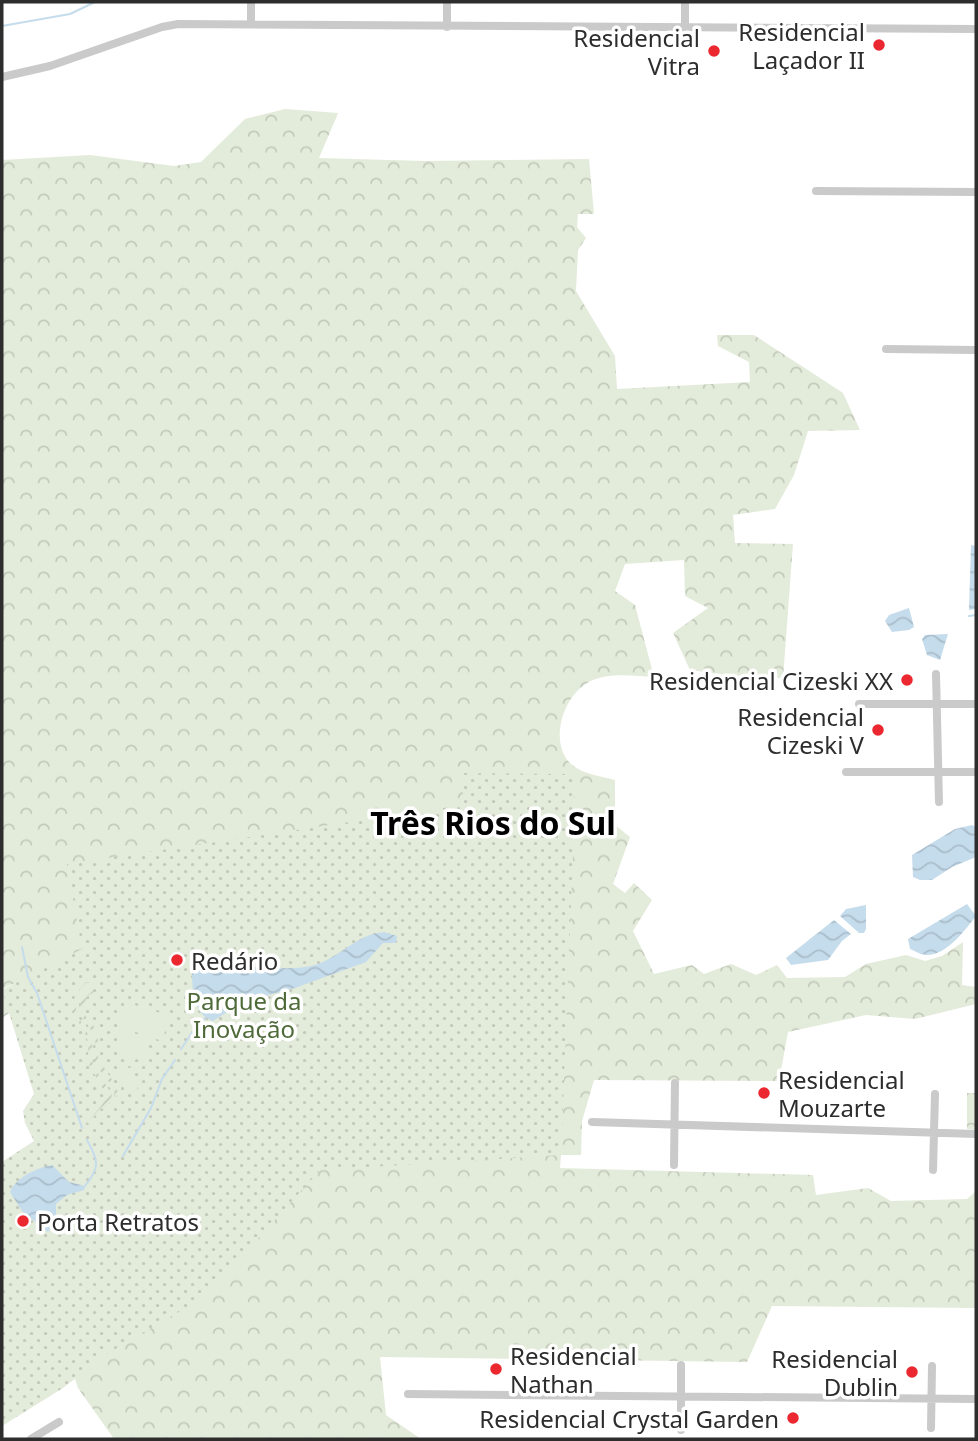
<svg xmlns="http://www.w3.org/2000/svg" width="978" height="1441" font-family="'Noto Sans',sans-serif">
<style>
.forest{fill:url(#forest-crowns)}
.park{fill:url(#park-dots)}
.garden{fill:url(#garden-furrows)}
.pitch{fill:#e3ebda}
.water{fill:url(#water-waves)}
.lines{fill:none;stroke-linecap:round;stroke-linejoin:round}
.stream{stroke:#c5dcec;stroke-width:2}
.minor{stroke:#cacaca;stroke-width:8}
.poi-dot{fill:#eb2830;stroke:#fff;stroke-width:2.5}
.labels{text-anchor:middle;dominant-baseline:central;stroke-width:7;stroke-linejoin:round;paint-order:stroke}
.poi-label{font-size:24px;fill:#2d2d2d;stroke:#fff;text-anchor:end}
.park-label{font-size:24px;fill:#4f6a39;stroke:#fff}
.district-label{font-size:32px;font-weight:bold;fill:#000;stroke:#fff}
</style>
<defs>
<pattern id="forest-crowns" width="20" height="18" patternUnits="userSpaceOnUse" patternTransform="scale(1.75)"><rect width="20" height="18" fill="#e3ebda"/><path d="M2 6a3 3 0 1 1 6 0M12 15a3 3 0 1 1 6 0" fill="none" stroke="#c3cabb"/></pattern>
<pattern id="park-dots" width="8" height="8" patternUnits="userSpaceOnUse" patternTransform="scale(1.75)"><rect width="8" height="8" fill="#e3ebda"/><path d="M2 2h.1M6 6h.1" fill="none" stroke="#c3cabb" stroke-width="1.8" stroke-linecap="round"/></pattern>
<pattern id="garden-furrows" width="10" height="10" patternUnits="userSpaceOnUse" patternTransform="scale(1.75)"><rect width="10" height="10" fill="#e3ebda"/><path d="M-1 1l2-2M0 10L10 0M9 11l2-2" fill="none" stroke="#c3cabb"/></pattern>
<pattern id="water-waves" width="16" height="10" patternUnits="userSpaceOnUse" patternTransform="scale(1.75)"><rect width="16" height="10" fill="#c5dcec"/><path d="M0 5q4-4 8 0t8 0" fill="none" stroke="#aabdcb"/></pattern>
</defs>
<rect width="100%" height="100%" fill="#fff"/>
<path class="forest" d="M285,109L338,113L319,158L425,161L589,159L594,214H578L577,227L586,238L578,250L576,291L615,356L617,389L750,382L749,362L718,346L717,335H754L843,393L860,430L808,431L794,475L775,509L733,515L735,543L793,544L783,678H746L690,670L673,633L708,608L685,596L684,560L625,564L615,591L635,605L654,677C634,676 608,672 589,682C564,695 549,739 569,762C580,774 601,776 615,780V825L630,837L613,884L625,893L634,883L652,900L633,931L654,974L692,965L704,974L731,964L756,975L777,965L787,978L845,977L866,964L906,955L925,961L942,956L963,942L962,985L976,987V1004L915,1019L866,1015L788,1032L779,1081L594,1080L582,1121L581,1155H561L560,1168L813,1175L816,1195L868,1188L891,1201L967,1199L976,1191V1308L772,1306L747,1362L380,1357L386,1415L421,1439H114L78,1388L61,1337L111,933L47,969L2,989L9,1013L2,1018V160L90,155L174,166L201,162L245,119Z
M967,1093H976V1130L967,1129Z"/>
<path class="park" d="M461,773L573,774L575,804L561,1155L320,1170L206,1296L107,1354L63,1388L2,1426V1162L34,1141L25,1123L23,1111L34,1094L2,990L82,949L67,864L464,805Z"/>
<path class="garden" d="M86,982L92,984C82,990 75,1001 76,1013L92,1041L93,1066L112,1094L110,1103L98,1111L89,1124L87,1123C92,1116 101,1108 104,1101C108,1089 94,1077 90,1066C86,1058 90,1048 87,1039C78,1011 58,1015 86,982Z
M91,988L94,992L89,995L81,1008L83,1013L93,1025L98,1036V1058L116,1086L118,1093L112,1107L93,1125L91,1124C97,1117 111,1108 114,1100C118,1087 103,1077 97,1066C92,1057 97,1048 95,1039C92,1028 82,1020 79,1009L81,1000Z"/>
<path class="pitch" d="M125,1002L170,1016L162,1041L118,1026Z
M121,1029L151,1039L146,1056L138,1054L136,1060L127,1057L129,1050L126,1056L117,1053L119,1047L115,1046Z
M133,1067L138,1091L125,1094L120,1070Z"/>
<path class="water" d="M971,545L976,546V609L969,610Z
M909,608L914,627L909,630L892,632L885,621L889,615Z
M948,634L940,660L927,655L922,639L925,635Z
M972,825L976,827V857L952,867L932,880H920L913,877L912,855L955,829Z
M967,904L976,916C965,930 947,955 927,955C921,955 915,951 910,949L908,939Z
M866,905V929L864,933H859L840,916L846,909Z
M834,920L851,934L842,941L828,960L791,965L786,958Z
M384,932L397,936L396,943H383L366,962L295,988L243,1002L213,1021C191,1013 192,984 192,963C210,955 221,962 239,965C257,968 293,970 311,966C338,960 356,934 384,932Z
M52,1165L69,1182L85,1186L84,1190L67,1195L56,1204V1223L48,1232L22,1211L10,1192C16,1177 37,1168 52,1165Z"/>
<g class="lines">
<path class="stream" d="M2,26L70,14L95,2
M969,616L976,615
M22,947L28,977L37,993L82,1128
M181,1049L196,1027L205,1018
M123,1156L151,1108L162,1079L175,1060
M85,1186C101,1166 98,1161 87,1140"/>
<path class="minor" d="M447,2V27
M685,2V28
M251,24V2
M2,77L50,66L162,27L178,24L976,29
M816,191L976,192
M886,349L976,350
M936,674L939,802
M859,704H976
M846,772H976
M592,1122L976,1134
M674,1165L675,1083
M933,1170L935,1094
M681,1365V1430
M408,1394L976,1399
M931,1428L932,1366
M31,1439L59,1422"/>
</g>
<g class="poi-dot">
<circle cx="879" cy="45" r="7"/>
<circle cx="714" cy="51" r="7"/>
<circle cx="907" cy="680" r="7"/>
<circle cx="878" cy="730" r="7"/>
<circle cx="177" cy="960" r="7"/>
<circle cx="764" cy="1093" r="7"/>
<circle cx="23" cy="1221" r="7"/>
<circle cx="496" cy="1369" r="7"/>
<circle cx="912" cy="1372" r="7"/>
<circle cx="793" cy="1418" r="7"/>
</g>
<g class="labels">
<g class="poi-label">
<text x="865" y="31">Residencial<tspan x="865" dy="28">Laçador II</tspan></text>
<text x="700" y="37">Residencial<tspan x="700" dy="28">Vitra</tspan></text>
<text x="893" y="680">Residencial Cizeski XX</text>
<text x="864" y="716">Residencial<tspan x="864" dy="28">Cizeski V</tspan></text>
<text x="191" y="960" text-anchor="start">Redário</text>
<text x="778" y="1079" text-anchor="start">Residencial<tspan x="778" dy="28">Mouzarte</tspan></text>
<text x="37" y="1221" text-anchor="start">Porta Retratos</text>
<text x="510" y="1355" text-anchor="start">Residencial<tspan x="510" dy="28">Nathan</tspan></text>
<text x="898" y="1358">Residencial<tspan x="898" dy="28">Dublin</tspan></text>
<text x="779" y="1418">Residencial Crystal Garden</text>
</g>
<g class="park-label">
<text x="244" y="1000">Parque da<tspan x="244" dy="28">Inovação</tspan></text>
</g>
<g class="district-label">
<text x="493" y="822">Três Rios do Sul</text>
</g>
</g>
<rect width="978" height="1441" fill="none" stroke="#2d2d2d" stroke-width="7"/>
</svg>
